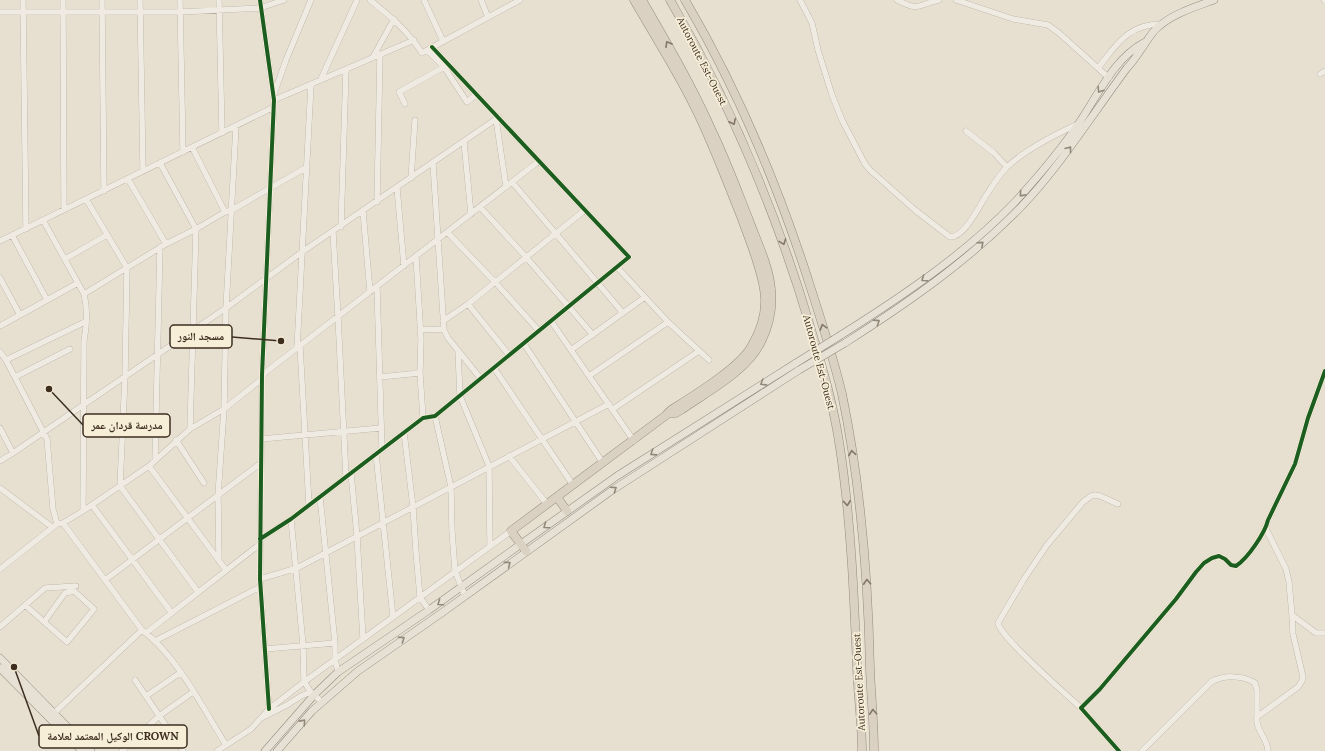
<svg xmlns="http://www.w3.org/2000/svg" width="1325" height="751" font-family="Lora,'Noto Naskh Arabic',serif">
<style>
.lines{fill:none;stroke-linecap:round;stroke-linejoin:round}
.minor-casing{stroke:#ada599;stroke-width:6}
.major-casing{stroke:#928b80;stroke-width:8}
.highway-casing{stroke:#928b80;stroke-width:9}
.minor{stroke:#efebe3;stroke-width:5.5}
.major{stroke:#e6e1d4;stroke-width:7}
.highway{stroke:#dad1c2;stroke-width:8}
.major-bridge-casing{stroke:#928b80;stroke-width:8;stroke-linecap:butt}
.major-bridge{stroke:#e6e1d4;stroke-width:7}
.cycleway-casing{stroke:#f7eed8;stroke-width:6}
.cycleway{stroke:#1b5e20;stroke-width:4}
.oneway{stroke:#847769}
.oneway2{stroke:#92887a}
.labels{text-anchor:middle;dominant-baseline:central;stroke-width:3.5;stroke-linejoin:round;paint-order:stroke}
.street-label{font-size:10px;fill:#3d2e20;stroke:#f7eed8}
.leader{fill:none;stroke:#3d2e20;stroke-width:1.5}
.callout-dot{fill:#3d2e20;stroke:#f7eed8;stroke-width:1.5}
.callout{fill:#f7eed8;stroke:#3d2e20;stroke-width:1.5}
.callout-label{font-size:11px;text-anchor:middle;font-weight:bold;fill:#3d2e20}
</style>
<rect width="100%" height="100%" fill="#e7e0d1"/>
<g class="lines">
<defs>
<path id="minor" d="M23,0L26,229
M63,0L64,210
M102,0L104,191
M140,0L143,171
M180,0L183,152
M219,0L222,133
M260,0L274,100L262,375L260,579L269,709
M370,0C390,16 408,31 422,53L427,50L444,67L467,102L477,94
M424,0L443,41
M481,0L488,17
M800,0L812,23L818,50L832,95L842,120L865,164L870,170L915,210L950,237C964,238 980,205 987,194C993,185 999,175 1007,167C1026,149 1054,135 1078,124
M897,0C921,12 917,5 939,0
M956,0L1013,19L1048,25L1059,33L1109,78
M1324,0L1325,1
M0,12H180L260,8L284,0
M429,49L520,0
M373,57L394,19
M1098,68C1117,44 1128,24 1162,24
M1320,74L1325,71
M321,79L357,0
M274,94L286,60L311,0
M274,100L414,40
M405,104L399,92L444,67
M496,119L506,187
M966,131L994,153L1007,167
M464,142L471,214
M192,147L225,212
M160,163L196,229L190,429
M433,163L444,330L448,338L481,379
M411,178L415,120
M128,179L166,244
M512,182L623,313
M397,188L404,266
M86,199L127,268L125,377L120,486L198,592
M377,202L380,54
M480,207L526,257L593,335
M363,211L370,292
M43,220L84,294C88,310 87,325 84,341L83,511
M341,227L346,69
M333,232L338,317L346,477
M447,232L495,282L539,331
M12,235L47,300
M0,241L274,107
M416,256L421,339L420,373L423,418
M65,259L107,235
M617,267L668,322L709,360
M0,278L20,315
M377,287L382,450
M84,294L166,244L196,229L225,212L232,210L307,167
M468,304L509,355
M443,321L468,304L585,210
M551,321L571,350
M0,326L78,283
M420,330L443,329
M524,344L603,463
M300,346L309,505
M297,348L311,85
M458,351L460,396L489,466L490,546
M0,352L6,360L47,439L53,509L57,524L63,523L83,511L149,466L190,429L224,409L262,379
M6,360L87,321
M494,368L573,485
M262,375L539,161
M589,376L668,322
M15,377L70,349
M380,377L420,373
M613,409L699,351
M435,416L451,487L452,531L455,571L465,596
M0,428L13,453
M404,432L413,507L416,552L420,597L429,610
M261,439L381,428
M176,440L204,483
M634,441L571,350L645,297
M376,454L393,617
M509,456L547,504
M155,460L160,247
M0,461L13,453L70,414L226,308L302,252L499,117
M149,466L226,570
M351,473L357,536L363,639
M0,488L52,527
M320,497L335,643V659L338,672
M92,505L171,612
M291,519L303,645L304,682L311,692L322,702
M63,523L142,630C177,656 203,708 226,745
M1265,527L1286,569L1289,582L1292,615L1316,633H1325
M260,539L291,519L423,418L435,416L629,257L432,47
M219,561L218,495L224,409L226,308L236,126
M0,569L57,524
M260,579L297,568L609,404
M105,580L261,463
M25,605L67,642L94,609L74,591L65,593L44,622
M0,627L45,588L76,586
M146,633L260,544
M155,641L260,587
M265,649L335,643
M135,680L183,751
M146,696L180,673
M1081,708C1067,695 1000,637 998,623L1024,579L1047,545L1083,502L1091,496L1095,495L1100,496L1118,504
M53,714L142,630
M261,718L269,709L304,682L511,531
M122,751L159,716L193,692
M217,751L251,729L261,718L287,705L301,696L311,692
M1119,751L1081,708L1100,689L1176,599L1196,572L1204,563L1212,558L1219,556L1225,559L1231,565L1236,566C1248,558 1265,533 1268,520L1295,464L1308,418L1325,371
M1142,751L1211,682C1223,675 1243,675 1255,683L1257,690V717
M1268,751C1268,739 1255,730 1257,717L1298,687L1302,681L1303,677L1293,634L1292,615"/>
<path id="major" d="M841,335C901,297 964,255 1014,203C1037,178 1060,151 1079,123C1098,95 1114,58 1145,42
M845,343C909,302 967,262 1021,207C1061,165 1092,115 1127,68C1132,63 1136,57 1140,51C1146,43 1150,34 1158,27C1174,13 1195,7 1214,0
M0,658L91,751
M0,668L82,751
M265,751L315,694L338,672L429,610L521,544L617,476L796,363
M277,751L312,711L358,671L443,612L611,491L799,370"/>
<path id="highway" d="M634,0C660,45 689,90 709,138C720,163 730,189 740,214C748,236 764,275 765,298C766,315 760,332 751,347C739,368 693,396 671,410L667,414
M670,0C730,103 776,211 810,326C822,366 834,406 840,448C851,521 854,595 857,668C858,696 862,723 862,751
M685,0C739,92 780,190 812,292C823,326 834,360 842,394C861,485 868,576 870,668C871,696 874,723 874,751
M557,497L567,511
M526,551L511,531L669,413H676L681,410C708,391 746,372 761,342C769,326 773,307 771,289C769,266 757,242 749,220C737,190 726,160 712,131C692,86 667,43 642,0"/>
</defs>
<use href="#minor" class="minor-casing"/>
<use href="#major" class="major-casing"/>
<use href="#highway" class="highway-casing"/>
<use href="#minor" class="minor"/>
<use href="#major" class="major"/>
<use href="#highway" class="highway"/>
<defs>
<path id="major-bridge" d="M796,363L841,335
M799,370L845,343"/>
</defs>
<use href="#major-bridge" class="major-bridge-casing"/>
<use href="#major-bridge" class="major-bridge"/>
<defs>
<path id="cycleway" d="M260,0L274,100L262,375L260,579L269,709
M260,539L291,519L423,418L435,416L629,257L432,47
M1119,751L1081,708L1100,689L1176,599L1196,572L1204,563L1212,558L1219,556L1225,559L1231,565L1236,566C1248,558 1265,533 1268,520L1295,464L1308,418L1325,371"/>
</defs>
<use href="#cycleway" class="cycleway-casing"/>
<use href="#cycleway" class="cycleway"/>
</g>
<defs><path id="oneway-chevron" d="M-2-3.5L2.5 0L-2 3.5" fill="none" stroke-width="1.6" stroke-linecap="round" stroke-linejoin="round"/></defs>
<g class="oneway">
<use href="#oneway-chevron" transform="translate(668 44) rotate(-120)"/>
<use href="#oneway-chevron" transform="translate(733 122) rotate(64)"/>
<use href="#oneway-chevron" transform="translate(783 242) rotate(70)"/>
<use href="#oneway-chevron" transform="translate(823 327) rotate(-107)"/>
<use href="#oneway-chevron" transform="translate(852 453) rotate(-100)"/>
<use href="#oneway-chevron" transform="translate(847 503) rotate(85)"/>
<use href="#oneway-chevron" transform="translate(867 582) rotate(-93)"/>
<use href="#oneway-chevron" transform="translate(873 712) rotate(-93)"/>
</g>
<g class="oneway2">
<use href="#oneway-chevron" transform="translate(1100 90) rotate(123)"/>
<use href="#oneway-chevron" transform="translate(1069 149) rotate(-52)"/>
<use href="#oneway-chevron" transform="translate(1022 194) rotate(131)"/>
<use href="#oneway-chevron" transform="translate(981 244) rotate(-42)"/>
<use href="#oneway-chevron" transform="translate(924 279) rotate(145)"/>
<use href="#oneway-chevron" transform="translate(877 322) rotate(-33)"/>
<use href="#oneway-chevron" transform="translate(763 383) rotate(148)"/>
<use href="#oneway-chevron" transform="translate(653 453) rotate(147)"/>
<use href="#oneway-chevron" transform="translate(614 489) rotate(-34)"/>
<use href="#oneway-chevron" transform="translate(546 526) rotate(145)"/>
<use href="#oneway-chevron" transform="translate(508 564) rotate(-37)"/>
<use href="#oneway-chevron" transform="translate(440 603) rotate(145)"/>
<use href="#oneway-chevron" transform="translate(402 639) rotate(-34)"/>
<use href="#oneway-chevron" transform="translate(303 722) rotate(-48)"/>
</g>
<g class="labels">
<g class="street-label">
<text transform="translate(702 61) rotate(63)">Autoroute Est-Ouest</text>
<text transform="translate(819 362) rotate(75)">Autoroute Est-Ouest</text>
<text transform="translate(859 682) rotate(-93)">Autoroute Est-Ouest</text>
</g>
</g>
<path class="leader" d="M281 341L232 337M49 389L83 425M14 667L39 736"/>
<g class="callout-dot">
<circle cx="281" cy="341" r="4"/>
<circle cx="49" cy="389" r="4"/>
<circle cx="14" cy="667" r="4"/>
</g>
<g class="callout">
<rect x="170" y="325" width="62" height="23" rx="4"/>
<rect x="83" y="414" width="87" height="23" rx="4"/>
<rect x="39" y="725" width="148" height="23" rx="4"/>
</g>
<g class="callout-label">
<text x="201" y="340">مسجد النور</text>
<text x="127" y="429">مدرسة قردان عمر</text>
<text x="113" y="740">الوكيل المعتمد لعلامة CROWN</text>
</g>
</svg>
